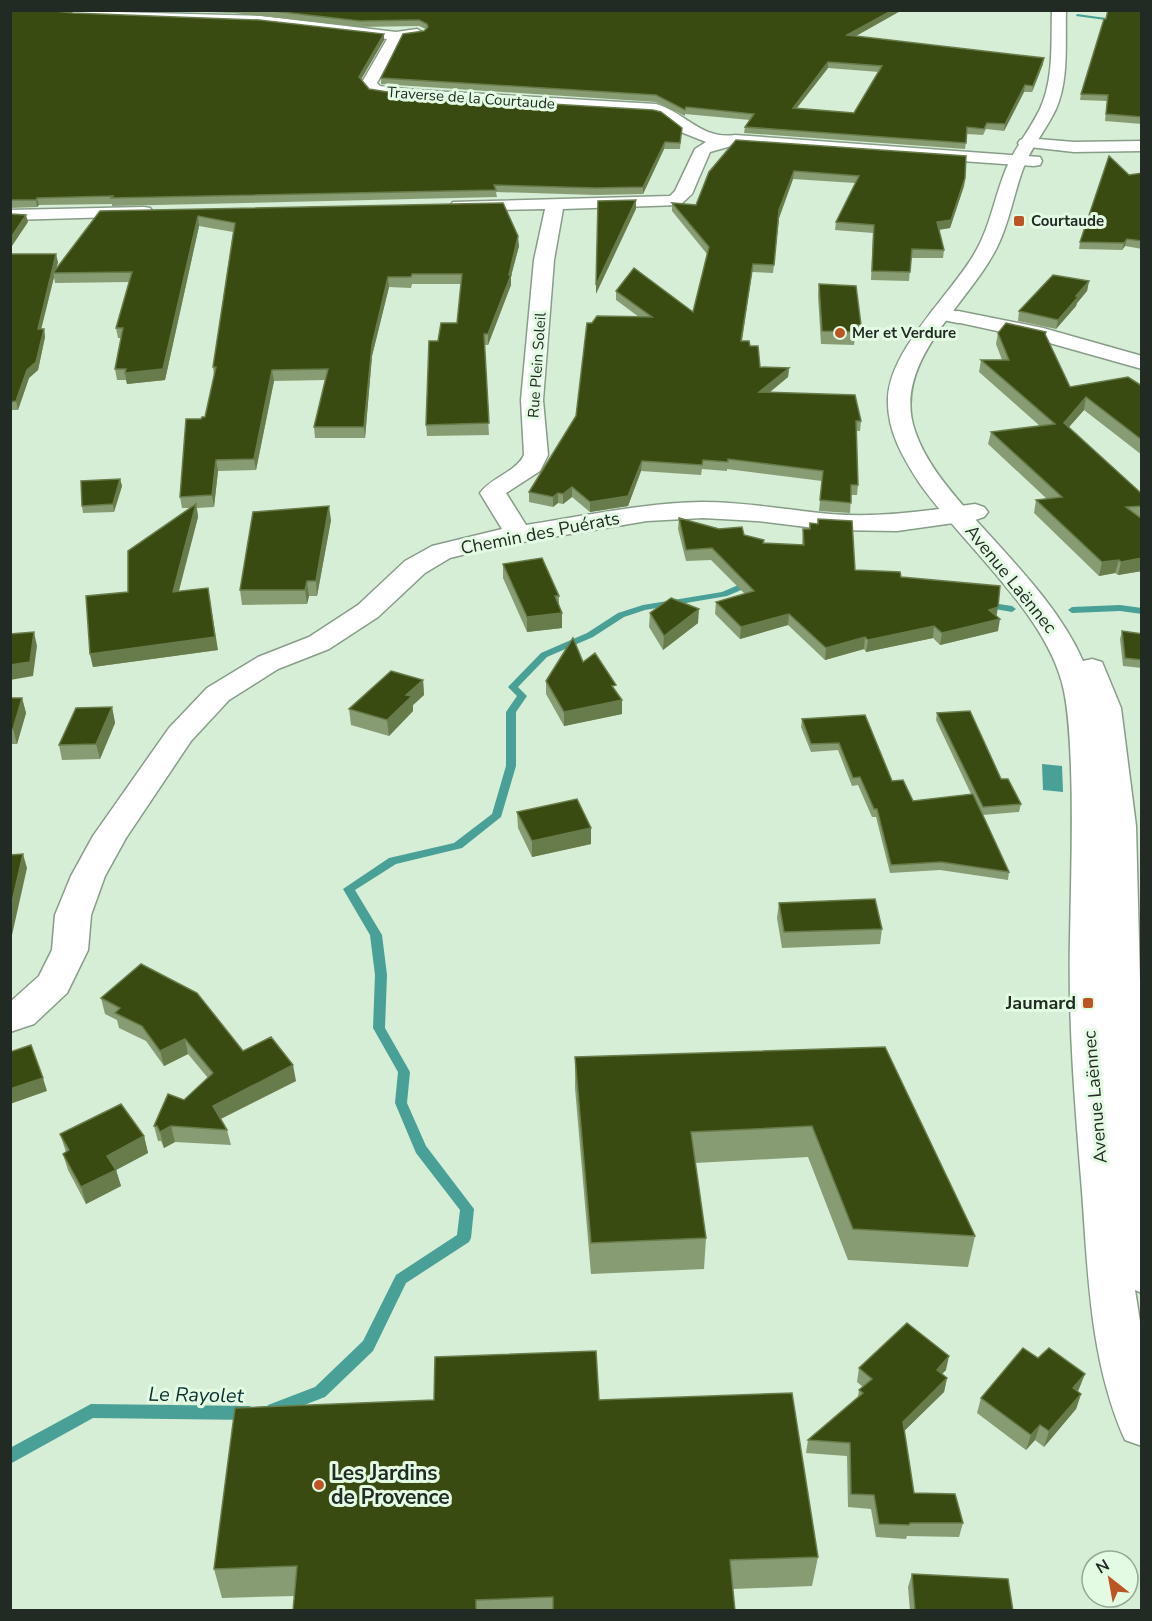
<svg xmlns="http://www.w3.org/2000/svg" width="1152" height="1621" font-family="'Nunito Sans',sans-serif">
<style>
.water{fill:#48a097}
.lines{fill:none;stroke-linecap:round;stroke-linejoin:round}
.stream{fill:#48a097;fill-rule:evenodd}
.minor-casing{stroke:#879d88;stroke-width:3}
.tertiary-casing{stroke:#879d88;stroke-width:3}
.secondary-casing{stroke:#879d88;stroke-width:3}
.minor{fill:#fff;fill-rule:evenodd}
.tertiary{fill:#fff;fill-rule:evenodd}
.secondary{fill:#fff;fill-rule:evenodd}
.wall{fill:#889c73;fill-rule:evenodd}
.shaded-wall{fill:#687c4b}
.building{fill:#394b10;stroke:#687c4b;stroke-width:1.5;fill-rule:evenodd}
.poi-dot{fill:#bb5624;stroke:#e3fbe3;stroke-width:2}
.labels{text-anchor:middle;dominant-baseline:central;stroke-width:6;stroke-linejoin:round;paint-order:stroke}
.far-street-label{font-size:15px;fill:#222b23;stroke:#e3fbe3}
.far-poi-label{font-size:15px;font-weight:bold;fill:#222b23;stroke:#e3fbe3;text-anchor:start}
.street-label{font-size:18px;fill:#222b23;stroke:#e3fbe3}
.poi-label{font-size:18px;font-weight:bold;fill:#222b23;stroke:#e3fbe3;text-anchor:end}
.water-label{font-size:20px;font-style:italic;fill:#07322f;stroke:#e3fbe3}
.near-poi-label{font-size:21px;font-weight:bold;fill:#222b23;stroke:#e3fbe3;text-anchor:start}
</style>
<rect width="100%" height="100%" fill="#d6edd6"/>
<path class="water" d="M1042,764L1062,766L1063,792L1043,790Z"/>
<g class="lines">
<path class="stream" d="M1077,14L1142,23V25L1076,16Z
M750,580L754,583L753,585L727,596L645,610L624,617L593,637L547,657L518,687L527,696L516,712V766L501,817L462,848L396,864L355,890L382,935L387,975L385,1028L410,1072L407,1103L426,1146L474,1209L471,1238L469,1242L406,1283L373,1351L325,1397L273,1417L268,1415L265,1410L268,1405L315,1387L363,1341L396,1275L457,1235L460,1210L416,1153L395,1103L398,1072L373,1028L375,975L370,935L343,889L389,858L454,843L492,814L506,766V712L517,696L508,687L541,653L587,633L618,613L643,605L722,592Z
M986,602L1012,606L1016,609L1012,612L983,607L982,605Z
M1120,605L1142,608V614L1120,611L1072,613L1068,610L1072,607Z
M91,1404L249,1406L254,1408L257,1413L254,1418L249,1420L93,1418L10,1464V1448Z"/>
<defs>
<path id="minor" d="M42,10L262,16L396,32L417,29L424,33L422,36L401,39L377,83L380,86L414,90L656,104C685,112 701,140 735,135L1040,157L1042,161L1040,165L1034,166L735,145L710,152L692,194L680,205L563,209L554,260L543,400L548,455L540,471L506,493L526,525C584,516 643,503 702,502C745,502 787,510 830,514C879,518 926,511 975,504L984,507L988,512L984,517L975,520L897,531L831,530L757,521L703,518L647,521L493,547L450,558L425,573L378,617L329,649L278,669L229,700L191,741L126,838L105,876L91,915L88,950L67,993L34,1024L10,1032V1002L39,976L52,950L55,915L71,876L93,836L169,728L207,688L258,657L309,637L358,605L405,561L432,546L502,529L480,493C492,477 516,472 524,455L521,400L534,260L545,209L459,211L453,210L450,206L453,202L670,196L675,191L695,149L706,142L681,132L662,117L653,114L414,100L370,93L361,84L387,39L262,24L111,19L48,14Z
M1026,138L1074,142L1142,141V151L1074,152L1020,146L1018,143L1020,140Z
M144,207L150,208L153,212L150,216L10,220V210Z
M958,311L1043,328L1142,356V369L1039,340L951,321L948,317L951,313Z"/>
<path id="tertiary" d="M940,308L965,313L968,317L965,321L958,323L933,318L930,314L933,310Z"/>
<path id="secondary" d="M1052,10H1066C1065,43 1069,79 1056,109C1046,130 1031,147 1023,169C1014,193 1010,219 999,243C973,301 890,360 915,431C925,461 947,487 967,510C1008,557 1058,604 1083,661L1092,659L1102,662L1121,708L1136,826L1142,1057V1293L1135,1290L1142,1334V1446L1125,1440C1090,1362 1088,1274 1082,1191C1075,1106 1068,1022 1070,937C1071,880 1073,824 1071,768C1070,742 1069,716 1064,691C1049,616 964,546 920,484C903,458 887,431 888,399C889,351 949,296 973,256C990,229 994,198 1006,169C1015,147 1030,130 1040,109C1054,79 1051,43 1052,10Z"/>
</defs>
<use href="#minor" class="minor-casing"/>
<use href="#tertiary" class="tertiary-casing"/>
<use href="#secondary" class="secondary-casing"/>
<use href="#minor" class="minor"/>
<use href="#tertiary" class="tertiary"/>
<use href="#secondary" class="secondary"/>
</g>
<path class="wall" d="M10,10L73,13L384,34V40L361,79L369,89L413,96L682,128L680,149H664L643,194L596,195L496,192L497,197L112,206V204L39,205L37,207L10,208Z
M147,10H902L856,36L1043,64L1032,92H1024L1004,131L986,129L983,135L967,134L965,149L744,133L745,127L750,120L685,114V116L656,102L381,84V78L426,29L419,26L360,27L233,13ZM828,68L879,72L854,113L797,108Z
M1142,10V124L1105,121L1107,101L1080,100L1081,94Z
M736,140L965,178L964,186L950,228L939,230L944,250L943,258H911L909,281L871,280L873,233L835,230L836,222L855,183L793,179L779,218L773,273L752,272L742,341L750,346L760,367L789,368L788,377L770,392L861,421L860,431H856L858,485L857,495H851L850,513L819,511L822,481L727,469V471L702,469L701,475L641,471L628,506L590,512L572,497L563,504L558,503L553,507L529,502V492L639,317L616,300V291L693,312L707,254L672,211V203L696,205Z
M1142,173V249L1125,246L1122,250L1079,249L1080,242L1129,175Z
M503,203L519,246L511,276V285L488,345H484L489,435L427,436L426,425L438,341L457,323L461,284H412L411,288L389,287L372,356L365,438H315L314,427L325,380L274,381L256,470L218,471L214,507L197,508L198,517L179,591L218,650L93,667L90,654L128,592L191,508H182L180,497L201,419L205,417L214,376L213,367L233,232L199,226L165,380L127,384L126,380H117L115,369L121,338H118L116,328L129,282L55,283L54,277L41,329H44L45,337L38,370L29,378L18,410H10V254L58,262L56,269L100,211Z
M1089,281L1087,291L1077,303L1076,306L1056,329L1018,321L1019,311Z
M819,284L861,325L860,338L855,337L854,345L821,344L818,296Z
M1046,332V336L1070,387L1142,386V455L1084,410L1069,427L1142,494V571L1118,575L1115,573L1099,576L1034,513L1036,500L1047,499L988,444L991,432L1040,426L979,372L981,360H1002L996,344L998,333Z
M120,479L122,486L114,512L83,513L82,506Z
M679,518L744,535L763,543L802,545L803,529H809L810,523L855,570L901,577L997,616L998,631L940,645L933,638L866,652L864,649L825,660L788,625L740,639L715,614L716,602L745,594L711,560L686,561L678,529Z
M331,520L317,596H309L307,604L242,605L240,590Z
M503,564L559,596V606L562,628L527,632L503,578Z
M650,613L698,623L663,650L649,627Z
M1122,631L1142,634V668L1123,666L1120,639Z
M583,662L616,692L622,714L564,726L546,694V681Z
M423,680L424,695L413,705V711L389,736L351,725L349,709Z
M10,698H22L26,713L17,744H10Z
M112,707L115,723L100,759L62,760L59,745Z
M937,713L1001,779L1021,804L1019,812L983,815L1009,872L1008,880L940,870L890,873L876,817H872L858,785L852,786L838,750L811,752L801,727L802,719L865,715L892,781L913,801L971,794L936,720Z
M517,812L591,828V844L532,857L518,828Z
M779,903L882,929L880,944L782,948L777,918Z
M101,998L243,1051L296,1081L221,1119L227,1130L231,1145L175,1142L164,1148L161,1141H158L154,1126L184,1100L208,1078L188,1054L164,1066L146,1041L119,1028L117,1020L105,1014Z
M885,1047L975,1236L968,1267L848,1260L808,1157L695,1163L706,1238L704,1269L591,1274L575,1088V1057Z
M60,1134L144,1136L148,1153L116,1170L121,1186L86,1204L68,1170L63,1154L66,1152Z
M859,1368L946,1370L942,1374L947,1378L944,1392L904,1431L914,1493L963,1523L959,1537L907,1536L906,1539L876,1537L871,1509L848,1507L847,1456L806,1453L808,1440L858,1397L859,1390L863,1387L857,1382Z
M1079,1389L1078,1391L1081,1394L1076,1409L1044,1447L1035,1440L1026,1450L977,1413L981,1398Z
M599,1400L818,1557L812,1586L733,1589L735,1611H293L295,1596L222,1598L214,1569Z
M912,1574L1013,1611H910L908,1587Z"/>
<path class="shaded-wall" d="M893,10H902L847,41V35Z
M384,34V40L359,83V77Z
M1044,58L1043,64L1032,92L1033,86Z
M828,62V68L792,114L793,108Z
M1025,85L1024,92L1004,131L1005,124Z
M665,142L664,149L643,194V187Z
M794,171L793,179L779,218L773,273L779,210Z
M965,178L964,186L950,228L936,230L937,222Z
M37,198L39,205L37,207L36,200Z
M636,200V209L596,294V285Z
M26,215L28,222L10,249V239Z
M198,216L199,226L165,380L127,384L125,373Z
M518,236L519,246L511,276V285L488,345V334L509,275Z
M1127,239L1125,246L1122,250L1124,243Z
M56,254L58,262L55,273H53L54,277L39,338L38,329Z
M753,264L752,272L740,350L741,341Z
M388,277L389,287L372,356L365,438L364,427L372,345Z
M1089,281L1087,291L1077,303L1076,306L1056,329L1058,320L1076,296Z
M44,329L45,337L38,370L29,378L18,410L16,401L27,370Z
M789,368L788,377L759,401V392Z
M272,370L274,381L256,470L254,459Z
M1086,397L1084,410L1062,435L1064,423Z
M216,460L218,471L214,507L212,495Z
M642,461L641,471L628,506L590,512V502Z
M120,479L122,486L114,512L113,504Z
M572,487V497L563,504V494Z
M558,493V503L553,507V497Z
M196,504L198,517L175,605L173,592Z
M329,506L331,520L317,596L316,581Z
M1142,558V571L1118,575L1121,562Z
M1119,560L1115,573L1099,576L1102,562Z
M307,581L309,596L307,604L305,590Z
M208,588L218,650L93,667L90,654Z
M998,607L996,619L989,610Z
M699,609L698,623L663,650L664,636Z
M562,613V628L527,632V617Z
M789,614L788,625L740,639L741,627Z
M1000,619L998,631L940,645L942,633Z
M934,626L933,638L866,652L868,640Z
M34,632L37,646L33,676L10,680V665Z
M865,637L864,649L825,660L826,648Z
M423,680L424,695L413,705V711L389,736L387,720L406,695Z
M22,698L26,713L17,744L13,729Z
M622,700V714L564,726V712Z
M112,707L115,723L100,759L96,744Z
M591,828V844L532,857V841Z
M23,854L27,868L10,944V911Z
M185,1039L188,1054L164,1066L160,1051Z
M293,1065L296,1081L216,1121L213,1106Z
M43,1078L47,1091L10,1104V1089Z
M171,1126L175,1142L164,1148L160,1132Z
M144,1136L148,1153L116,1170L121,1186L86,1204L81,1187L107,1156Z
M949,1356L946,1370L933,1383L937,1370Z
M1085,1374L1079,1389L1068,1403L1073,1388Z
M947,1378L944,1392L899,1436L903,1422Z
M1081,1394L1076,1409L1044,1447L1049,1431Z
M1040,1425L1035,1440L1026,1450L1031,1435Z"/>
<path class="building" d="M10,10H47L73,13L259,20L384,34L359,77L369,89L413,96L653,110L661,112L682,128L680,143L665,142L643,187L596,188L494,185L496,190L111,198L113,196L37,198L36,200H10Z
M264,10H893L847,35L1044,58L1033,86L1025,85L1005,124L987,123L984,129L967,127L966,143L745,127L754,114L686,107L685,110L656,95L381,78L403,34L424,31L428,27L427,24L419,20L360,21ZM828,62L882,66L854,113L793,108Z
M1108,10H1142V117L1106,114L1108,95L1081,94L1104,19H1106Z
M736,140L966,156L965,178L951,220L937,222L944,250L912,249L910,272L872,271L874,225L836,222L859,176L794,171L779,210L774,265L753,264L741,341H749L750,346H758L760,367L789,368L759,392L855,395L861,421H856L858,485H851V503L820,500L823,471L728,459V462L703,460L702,465L642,461L628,496L590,502L572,487L563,494L558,493L553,497L529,492L576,416L587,323H592L597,316L652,317L616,291L634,268L693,312L709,247L672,203L696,205L709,172Z
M1109,156L1129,175L1142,173V241L1127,239L1124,243L1080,242Z
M636,200L596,285L598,201Z
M503,203L518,236L509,275H511L488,334H484L489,423L426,425L429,341H438L441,323H457L462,274H412L411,277H388L372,345L364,427H314L328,369L272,370L254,459L216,460L212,495L180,497L186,419H201L202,417H205L216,367H213L235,223L198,216L163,369L125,373L126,369H115L123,328H116L132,272L53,273L100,211Z
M10,214L26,215L10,239Z
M10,254H56L38,329H44L36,362L27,370L16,401L10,402Z
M1053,275L1089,281L1076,296L1078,297L1058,320L1019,311Z
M819,284L856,286L861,325H854L855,332L822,331Z
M1006,323L1046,332L1045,334L1070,387L1128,377L1142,386V440L1086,397L1064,423L1142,494V506L1126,507L1142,519V558L1121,562L1119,560L1102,562L1036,500L1062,497L991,432L1055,424L981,360H1009L998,333Z
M120,479L113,504L82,506L81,481Z
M196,504L173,592L208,588L215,637L90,654L86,596L128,592V551Z
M329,506L316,581H307L305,590H240L253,512Z
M679,518L719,529L742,527L744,535L764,540L763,543L804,545L803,529H810V523L818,524V519L852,521L855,570L900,572L901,577L1000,586L998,607L989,610L1000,619L942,633L934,626L868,640L865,637L826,648L789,614L741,627L716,602L754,591L712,548L686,550Z
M542,558L559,596H555L562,613L527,617L503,564Z
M671,598L699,609L664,636L650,613Z
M1122,631L1142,634V660L1125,658Z
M34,632L30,662L10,665V634Z
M573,638L583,662L595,653L616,685L612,686L622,700L564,712L546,681Z
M391,671L423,680L406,695L412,696L387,720L349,709Z
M10,698H22L13,729H10Z
M112,707L96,744L59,745L76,708Z
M970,711L1001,779H1008L1021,804L983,807L937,713Z
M865,715L892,781L903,780L913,801L973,794L1009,872L941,862L891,865L877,809H874L860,777L853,778L839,743L811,744L802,719Z
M577,799L591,828L532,841L517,812Z
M23,854L10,911V855Z
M875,899L882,929L784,932L779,903Z
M141,964L197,993L243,1051L271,1037L293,1065L213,1106L227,1130L171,1126L160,1132L157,1126H154L168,1094L184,1100L213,1073L185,1039L160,1051L142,1026L115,1013L120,1008L101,998Z
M31,1045L43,1078L10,1089V1052Z
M885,1047L975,1236L853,1229L812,1126L691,1132L706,1238L591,1243L575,1057Z
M121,1104L144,1136L107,1156L116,1170L81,1187L63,1154L69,1150L60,1134Z
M907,1323L949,1356L937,1370L947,1378L903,1422L914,1493L955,1494L963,1523H910L909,1525L879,1524L874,1495L851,1494L850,1443L808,1440L863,1393L859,1390L872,1379L859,1368Z
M1023,1348L1038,1358L1049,1348L1085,1374L1073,1388L1081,1394L1049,1431L1040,1425L1031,1435L981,1398Z
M596,1351L599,1400L792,1393L818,1557L730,1560L735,1611H553V1597L476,1600V1611H293L297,1566L214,1569L235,1408L434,1400L435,1357Z
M912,1574L1008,1579L1013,1611H915Z"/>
<g class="poi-dot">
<rect x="1013" y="215" width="12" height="12" rx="3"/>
<circle cx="840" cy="333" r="6"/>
<rect x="1082" y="997" width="12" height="12" rx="3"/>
<circle cx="319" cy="1485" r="6"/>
</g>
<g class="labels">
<g class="far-street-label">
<text transform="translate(471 98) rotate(4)">Traverse de la Courtaude</text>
<text transform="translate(537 365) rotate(-86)">Rue Plein Soleil</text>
</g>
<g class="far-poi-label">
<text x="1031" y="221">Courtaude</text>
<text x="852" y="333">Mer et Verdure</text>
</g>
<g class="street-label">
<text transform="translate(540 533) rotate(-11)">Chemin des Puérats</text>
<text transform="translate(1011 579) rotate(51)">Avenue Laënnec</text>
<text transform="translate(1095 1097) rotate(-95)">Avenue Laënnec</text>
</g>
<g class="poi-label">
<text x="1076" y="1003">Jaumard</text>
</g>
<g class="water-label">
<text transform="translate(196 1395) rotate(1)">Le Rayolet</text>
</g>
<g class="near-poi-label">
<text x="331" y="1473">Les Jardins<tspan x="331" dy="24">de Provence</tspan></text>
</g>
</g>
<rect width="1152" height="1621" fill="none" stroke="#222b23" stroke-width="24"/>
<g transform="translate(1110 1579) rotate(329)"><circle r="28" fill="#e3fbe3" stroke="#96a896" stroke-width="1.5"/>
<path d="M0-4.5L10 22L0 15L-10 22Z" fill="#bb5624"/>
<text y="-9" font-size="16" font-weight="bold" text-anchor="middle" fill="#222b23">N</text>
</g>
</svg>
